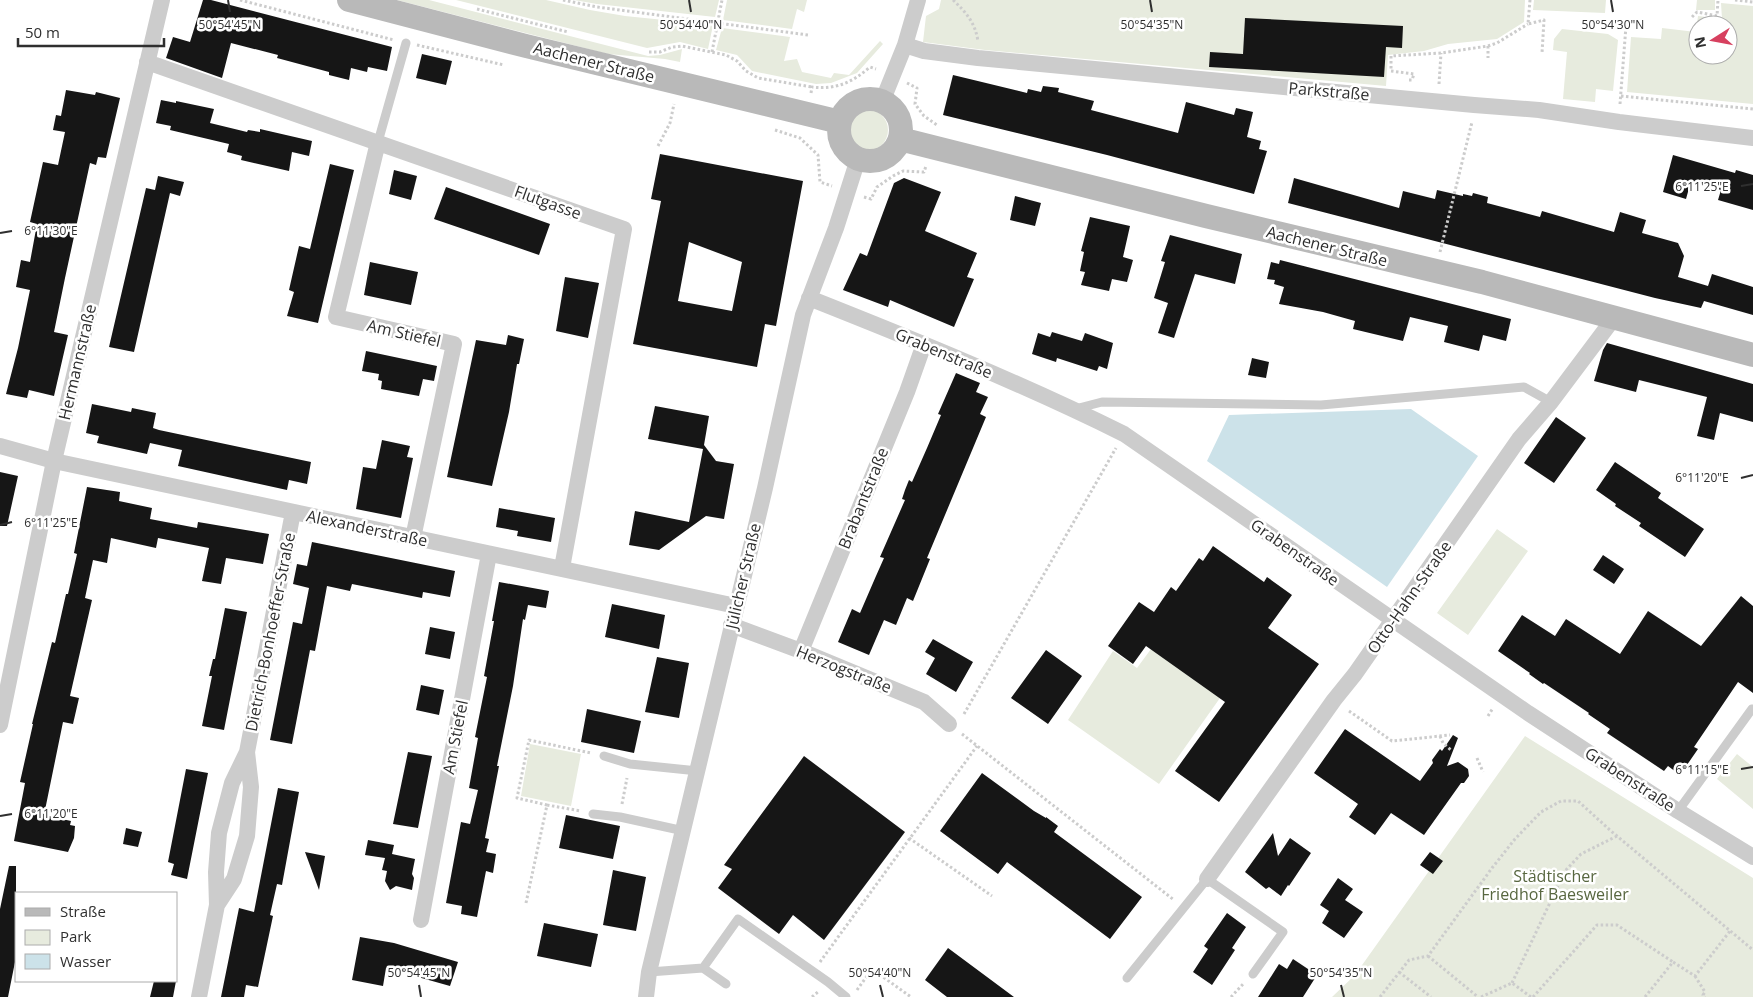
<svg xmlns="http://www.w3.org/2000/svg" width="1753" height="997" font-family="'Open Sans',sans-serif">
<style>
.green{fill:#e7ebde;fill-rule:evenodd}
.water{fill:#cce2e9}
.building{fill:#161616;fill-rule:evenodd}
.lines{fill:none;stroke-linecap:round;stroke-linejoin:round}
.path{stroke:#ccc;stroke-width:3;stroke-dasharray:2.5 2.5;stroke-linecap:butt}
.lane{stroke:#ccc;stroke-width:9}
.street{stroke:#ccc;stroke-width:16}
.secondary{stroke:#b9b9b9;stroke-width:24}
.ticks{fill:none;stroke:#2f2f2f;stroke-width:2}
.labels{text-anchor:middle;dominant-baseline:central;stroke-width:5;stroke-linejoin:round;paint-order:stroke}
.street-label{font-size:16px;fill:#2f2f2f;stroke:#fff}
.park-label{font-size:16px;fill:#586740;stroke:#fff}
.ticks-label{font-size:12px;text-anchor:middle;fill:#2f2f2f;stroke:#fff;stroke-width:5;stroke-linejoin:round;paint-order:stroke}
</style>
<rect width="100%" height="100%" fill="#fff"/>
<path class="green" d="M397,0H429L648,56L660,55L682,49L680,62L665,59L608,54Z
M456,0H546L590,10L625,16L713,25L708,49L680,42L647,48Z
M574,0H719L715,17L597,4Z
M727,0H807L804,12L797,9L792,29L723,20Z
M941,0H1525L1524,22L1497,39L1448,44L1424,51L1388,55L1386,86L985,50L923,42L926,16L939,9Z
M1534,0H1606L1605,13L1533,10Z
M1697,0H1715V10H1696Z
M1721,3L1753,6V104L1627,92L1631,37L1661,39L1662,28L1696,32L1698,16L1722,19ZM1698,25H1728V55H1698Z
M722,28L790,37L784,61L797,59L802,72L831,78L834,73L849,75L880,41L883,44L857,73L831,83L816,84L752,71L737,55L716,50Z
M1562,29L1608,34L1618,40L1613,91L1596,89L1595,102L1563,99L1567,52L1553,50L1554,39Z
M846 130a21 21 0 1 1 42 0a21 21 0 1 1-42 0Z
M1497,529L1528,551L1468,635L1437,613Z
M1151,649L1220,698L1159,784L1068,720L1113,651L1137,668Z
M1525,736L1753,878V997H1332L1355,975Z
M530,744L581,754L571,806L521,796Z
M1737,754L1753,767V809L1717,779Z"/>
<path class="water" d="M1411,409L1478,456L1387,587L1207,461L1229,415Z"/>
<path class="building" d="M203,0H211L392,47L387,71L368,67L367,72L351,68L349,80L329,75V72L277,58L278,55L231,43L222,78L166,58L173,37L190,42Z
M1245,18L1403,26L1402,48L1386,47L1384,77L1209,67L1210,52L1243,54Z
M422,54L452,61L446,85L416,78Z
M953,75L1027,93L1028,89L1041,92L1043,86L1059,88L1058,92L1094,101L1091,110L1178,133L1186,102L1234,115L1236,108L1253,112L1247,137L1261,141L1259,149L1267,151L1254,194L1107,155L943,115Z
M66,90L95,95L96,92L120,98L106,158L98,157L96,165L90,163L65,278L54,332L68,335L54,396L29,390L27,398L6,394L18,348L30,290L16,287L21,260L30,262L37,224L30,222L43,162L58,165L65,132L53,130L56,115L61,116Z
M161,100L176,103V101L214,109L210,123L247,132L248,130L260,132V129L312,141L309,156L292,152L289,171L241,160L242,156L227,152L229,144L170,130L171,126L156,123Z
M660,154L803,181L776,326L765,324L757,367L633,344L661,201L651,199ZM689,242L742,262L732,311L678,301Z
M1673,155L1735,173L1736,170L1753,175V210L1718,200L1721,190L1691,181L1686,199L1663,192Z
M330,164L354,170L318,323L287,316L294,292L289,290L299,246L310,249Z
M394,170L417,176L411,200L389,194Z
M158,176L184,182L180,196L170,193L134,352L109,347L146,188L155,190Z
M904,178L941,192L925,231L977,253L967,277L974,279L954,327L890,300L888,307L843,290L860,253L867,256L894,183Z
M1294,178L1399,208L1403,191L1435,199L1437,190L1463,196V194L1472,196L1473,193L1488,197L1487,203L1540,217L1542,211L1614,232L1620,212L1646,220L1642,233L1678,243L1684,256L1678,277L1708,286L1712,274L1753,287V315L1704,301L1701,308L1655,298L1288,203Z
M446,187L550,224L539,255L434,219Z
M1015,196L1041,203L1035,226L1010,220Z
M1090,217L1130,226L1123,257L1133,260L1127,282L1112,279L1109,291L1081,285L1085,272L1080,271L1084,252L1081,251Z
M1170,235L1242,254L1235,284L1195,274L1174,338L1158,333L1168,303L1154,298L1165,262L1161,261Z
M1280,260L1511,319L1506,341L1483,335L1479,351L1444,342L1448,326L1410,317L1403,341L1353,329L1355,321L1323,312L1279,304L1284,287L1274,284L1275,280L1267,279L1271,262L1279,264Z
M370,262L418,272L411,305L364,295Z
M565,277L599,283L588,338L556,331Z
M1052,332L1082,341L1085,333L1113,343L1107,369L1099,366L1097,371L1057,358L1056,362L1032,354L1038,333L1050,337Z
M508,335L524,339L519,364H517L509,412L492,486L447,477L476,340L506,345Z
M1607,343L1753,384V422L1720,413L1714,440L1697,436L1707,397L1639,380L1636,392L1594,381L1603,350Z
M366,351L437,366L434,381L423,379L419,396L381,389L382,381L378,380L379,374L362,371Z
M1252,358L1269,362L1266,378L1248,375Z
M956,373L980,383L976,392L988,397L980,414L986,417L927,558L930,559L913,601L907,598L896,625L884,620L869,655L838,642L852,609L860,613L876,576L884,558L880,557L905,500L902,499L905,490L909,480L912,482L927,448L941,415L938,414Z
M92,404L131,412L132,408L156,413L153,428L159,430L311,462L307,484L289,480L287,490L178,466L182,450L150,443L147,454L97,443L99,436L86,433Z
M655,406L709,416L704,445L716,461L734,464L724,519L706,516L659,550L629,545L635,511L689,522L703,449L648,439Z
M1556,417L1586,438L1554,483L1524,463Z
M382,440L410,446L407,457L413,458L401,518L356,509L363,467L376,469Z
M1615,462L1661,493L1658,498L1704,529L1685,557L1639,526L1641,523L1615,506L1616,504L1596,490Z
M0,472L18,476L7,526H0Z
M87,487L120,492L119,501L152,508L150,519L197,528L198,522L269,534L263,564L226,558L221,584L202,581L209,548L158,538L156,548L111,538L107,563L93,560L85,598L92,600L70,696L79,698L73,724L63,722L44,815L71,821L70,825L75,826L74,838L68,852L14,841L25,783L20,782L33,724H32L52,642L55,643L66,594H68L77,554L74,553Z
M499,508L555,518L551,542L517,536L518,531L496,527Z
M312,542L455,571L450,597L423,592L422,598L352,584L350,591L327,586L315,651L310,650L292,744L270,740L293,622L302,624L309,588L293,584L297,564L307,566Z
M1213,546L1264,582L1267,577L1292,595L1268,628L1319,664L1219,802L1175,771L1225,702L1146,646L1133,664L1108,646L1139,602L1154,612L1171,587L1176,591L1199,558L1203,561Z
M1603,555L1624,569L1614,584L1593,570Z
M499,582L549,591L546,608L528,605L525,620L523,619L513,686L497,766H499L485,838L489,839L486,852L496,854L493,873L486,871L477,917L461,914L462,906L446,903L461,822L470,824L478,790L469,788L478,738L475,737L487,677L484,676L494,621H492Z
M1741,596L1753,606V693L1738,682L1694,747L1698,749L1680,775L1668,766L1664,771L1607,733L1610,729L1588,714L1589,713L1544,683L1543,684L1529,674L1530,673L1498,651L1522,615L1555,636L1566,619L1620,654L1648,611L1701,646Z
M612,604L665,615L659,649L605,637Z
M225,608L247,612L224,730L202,726L212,676H209L213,659H215Z
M430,627L455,632L450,659L425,654Z
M933,639L973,662L956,692L926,674L935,658L925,652Z
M1046,650L1082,676L1048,724L1011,698Z
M657,657L689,663L679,718L645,712Z
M421,685L444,690L439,715L416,710Z
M587,709L641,721L634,753L581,742Z
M1345,729L1420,781L1433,763L1432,760L1440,749L1442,751L1453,735L1458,738L1447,766L1458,762L1468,769L1469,776L1464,783H1461L1424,835L1391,813L1375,835L1349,817L1358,804L1314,773Z
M408,752L432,756L418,828L393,824Z
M804,756L905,832L824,940L793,915L779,934L718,888L732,869L724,865Z
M186,769L208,773L187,879L171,875L174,864L168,862Z
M982,773L1034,811L1046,818V817L1058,826L1054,832L1142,897L1110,939L1007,862L998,874L940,831Z
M278,788L299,792L282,885L277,884L270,915L273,916L258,987L246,985L244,997H221L239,908L254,912Z
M566,815L620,826L613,859L559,848Z
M126,828L142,832L138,847L123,844Z
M1273,833L1278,856L1290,838L1311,853L1289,886L1288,885L1281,896L1269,887L1266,889L1245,872Z
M368,840L394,845L392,854L415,859L412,874L414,878L412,890L396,886L390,890L385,881L387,871L382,870L385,858L365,855Z
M305,852L325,856L319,890Z
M1430,852L1443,861L1433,874L1420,865Z
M9,866H16V957L8,997H0V909Z
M613,870L646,877L636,931L603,925Z
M1338,878L1353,889L1345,900L1363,912L1344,938L1322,923L1329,911L1320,905Z
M1227,913L1246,927L1232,948L1235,950L1212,985L1193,972L1208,949L1204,946Z
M544,923L598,934L591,967L537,956Z
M360,937L394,943L458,962L450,986L386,968L383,986L352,980Z
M948,948L1014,997H947L925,980Z
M1293,959L1317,975L1303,997H1258L1279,964L1287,969Z
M154,981H176L173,997H150Z"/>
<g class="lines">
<path class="path" d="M240,0L394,40
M563,0L597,7L808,35
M953,0C966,12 976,24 978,42
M1530,0L1528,24L1544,20L1542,53
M1735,0L1753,2
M477,9L568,32
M1692,17L1697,12L1717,16L1718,0
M417,45L504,65
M1488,46V58
M649,52H660L672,47L682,46L726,55L737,61L746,71L758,78L812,87
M712,52L722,0
M1409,80H1412L1414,74L1391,71V56L1441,53L1488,46L1497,43L1528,24
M907,83L917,88L915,104L924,116L937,125
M1439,84L1441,53
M811,93L812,87C836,90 853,82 870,67L876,69
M1621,96L1753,109
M1620,104L1626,26
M775,130L800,138L818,155L820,182L832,186
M658,146L670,123L674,104
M864,197L871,199L877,187L893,176L903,171L924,172L926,166
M1440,252L1472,122
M1349,711L1392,741L1450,735
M964,714L1116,448
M1488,716L1493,708
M962,734L1174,900
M1440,736L1443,743L1451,750
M1477,758L1483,772
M622,804L627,778
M547,805L581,811
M909,838L992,896
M526,903L547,805L517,798L529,740L591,753
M1428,956L1478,997
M820,962L977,746
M1399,972L1431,997
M1695,976L1705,992L1703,995L1705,997
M1512,983L1565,871L1581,854L1617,836
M857,990L872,969L911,997
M812,997L819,991
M1231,997L1244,983
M1380,997L1409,960L1428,956L1492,868L1515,839L1541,812L1561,801H1578L1611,831L1753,950
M1481,997L1512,983L1531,997
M1533,997L1597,925H1617L1673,962
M1645,997L1673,962L1695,976L1730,931"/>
<path class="lane" d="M378,142L406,43
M1075,409L1102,402L1321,405L1524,387L1551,402
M604,756L630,764L698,771
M1678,811L1752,709
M593,814L620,817L684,831
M703,968L726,984
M649,972L703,968L738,919L828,982L846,997
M1127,978L1207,879L1283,932L1253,974"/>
<path class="street" d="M905,45L924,51L978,58L1474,105L1539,110L1619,122L1753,138
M147,62L624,229L562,568
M882,102L905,45L918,0
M378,142L336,317L454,344L413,538
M809,298C915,340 1021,383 1124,434L1528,713L1678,811L1753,857
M0,446L54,461L736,606
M731,625L801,651L924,702L949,724
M801,651L907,392L924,344
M0,725L54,461L162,0
M1207,879L1334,700L1355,674L1519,439L1551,402L1614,318
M217,905L234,879L247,836L251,787L247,752
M421,920L489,554
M199,997L217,905L216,872L219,833L232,783L247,752L293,512
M646,997L649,972L765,488L803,315L836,228L858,159"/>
<path class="secondary" d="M349,0L526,46L840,122
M839 130a31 31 0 1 1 62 0a31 31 0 1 1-62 0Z
M900,139L1206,216L1482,282L1753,355"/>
</g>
<path class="ticks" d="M228,0L230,12M689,0L691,12M1150,0L1152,12M1611,0L1613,12M1741,186L1753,184M0,233L12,231M1741,478L1753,475M0,525L12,522M1741,769L1753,767M0,816L12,814M419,985L421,997M880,985L883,997M1341,985L1344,997"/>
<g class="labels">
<g class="street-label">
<text transform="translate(594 62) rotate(14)">Aachener Straße</text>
<text transform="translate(1329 91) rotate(5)">Parkstraße</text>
<text transform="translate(548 202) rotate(20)">Flutgasse</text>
<text transform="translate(1327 246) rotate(14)">Aachener Straße</text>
<text transform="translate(404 333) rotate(13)">Am Stiefel</text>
<text transform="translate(944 353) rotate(23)">Grabenstraße</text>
<text transform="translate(77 362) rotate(-77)">Hermannstraße</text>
<text transform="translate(863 498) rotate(-68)">Brabantstraße</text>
<text transform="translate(367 528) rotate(12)">Alexanderstraße</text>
<text transform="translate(1295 552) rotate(35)">Grabenstraße</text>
<text transform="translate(743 576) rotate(-77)">Jülicher Straße</text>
<text transform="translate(1409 597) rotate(-55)">Otto-Hahn-Straße</text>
<text transform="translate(270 632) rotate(-79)">Dietrich-Bonhoeffer-Straße</text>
<text transform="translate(844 669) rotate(22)">Herzogstraße</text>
<text transform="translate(455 737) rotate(-79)">Am Stiefel</text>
<text transform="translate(1630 779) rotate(33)">Grabenstraße</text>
</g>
<g class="park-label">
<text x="1555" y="876">Städtischer<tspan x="1555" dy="18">Friedhof Baesweiler</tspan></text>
</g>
</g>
<g class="ticks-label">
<text x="230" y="29">50°54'45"N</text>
<text x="1613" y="29">50°54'30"N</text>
<text x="691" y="29">50°54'40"N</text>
<text x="1152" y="29">50°54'35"N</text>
<text x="1702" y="191">6°11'25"E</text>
<text x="51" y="235">6°11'30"E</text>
<text x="1702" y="482">6°11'20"E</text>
<text x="51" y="527">6°11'25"E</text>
<text x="1702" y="774">6°11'15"E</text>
<text x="51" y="818">6°11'20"E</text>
<text x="419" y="977">50°54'45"N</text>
<text x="880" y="977">50°54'40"N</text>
<text x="1341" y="977">50°54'35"N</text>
</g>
<rect x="15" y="892" width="162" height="90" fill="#ffffff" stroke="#acacac"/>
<rect x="25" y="908" width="25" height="8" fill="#b9b9b9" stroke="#acacac"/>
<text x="60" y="917" font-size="15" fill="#2f2f2f">Straße</text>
<rect x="25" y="930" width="25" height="15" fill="#e7ebde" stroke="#acacac"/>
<text x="60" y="942" font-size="15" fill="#2f2f2f">Park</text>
<rect x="25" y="954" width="25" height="15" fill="#cce2e9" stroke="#acacac"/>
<text x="60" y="967" font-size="15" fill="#2f2f2f">Wasser</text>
<g transform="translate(1713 40) rotate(259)"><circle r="24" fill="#ffffff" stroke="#acacac"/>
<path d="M0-4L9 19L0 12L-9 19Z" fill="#d7405f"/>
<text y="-8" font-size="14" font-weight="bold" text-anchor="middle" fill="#2f2f2f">N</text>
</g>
<path d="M18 38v8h146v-8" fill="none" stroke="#2f2f2f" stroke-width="2.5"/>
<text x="25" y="38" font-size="15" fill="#2f2f2f" stroke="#ffffff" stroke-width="4" paint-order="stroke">50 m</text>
</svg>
